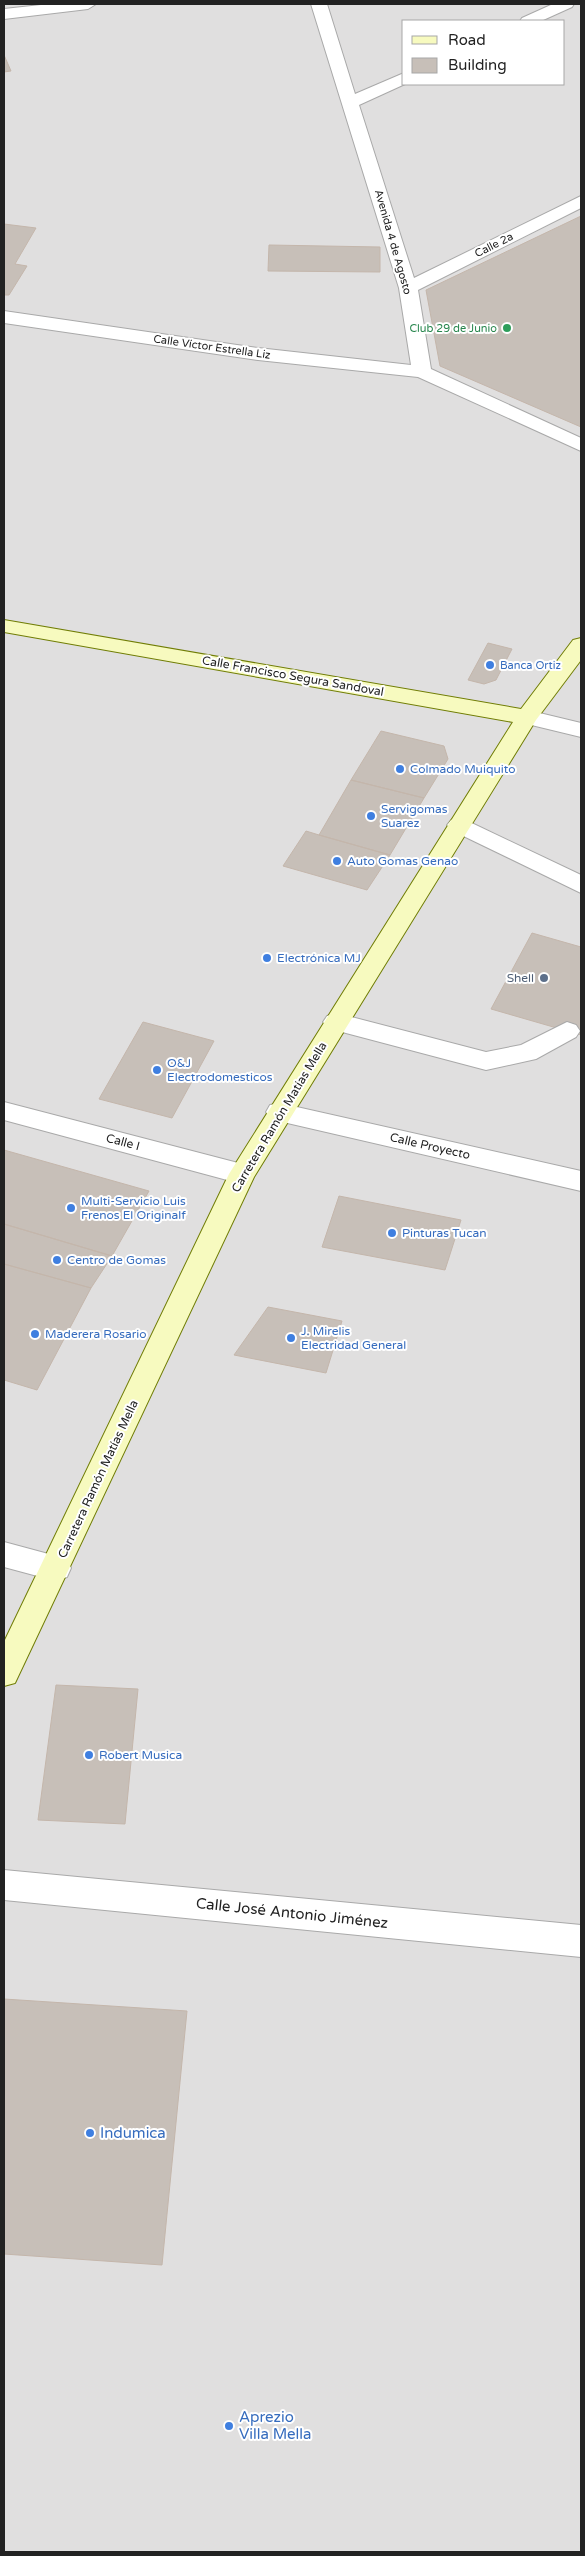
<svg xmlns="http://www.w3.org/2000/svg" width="585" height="2556" font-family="'Varela Round',sans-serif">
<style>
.residential{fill:#e0dfdf;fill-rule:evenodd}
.building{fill:#c7bfb8;stroke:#c4b6ab}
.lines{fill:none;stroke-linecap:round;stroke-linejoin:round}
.service-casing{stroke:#a9a9a9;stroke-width:2}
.minor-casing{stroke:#a9a9a9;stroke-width:2}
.secondary-casing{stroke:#707d05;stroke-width:2}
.service{fill:#fff;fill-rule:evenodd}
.minor{fill:#fff;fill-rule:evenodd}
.secondary{fill:#f7fabf;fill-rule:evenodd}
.leisure-dot{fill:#2e9e5b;stroke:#fff;stroke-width:2}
.shop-dot{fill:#3f7fe0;stroke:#fff;stroke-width:2}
.service-dot{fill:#5c6f8a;stroke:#fff;stroke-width:2}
.labels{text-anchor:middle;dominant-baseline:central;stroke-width:4;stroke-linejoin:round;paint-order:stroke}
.far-street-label{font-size:11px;fill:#222;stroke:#fff}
.far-leisure-label{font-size:11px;fill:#27864d;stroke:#fff;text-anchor:end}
.far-shop-label{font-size:11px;fill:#366cbe;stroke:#fff;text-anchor:start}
.street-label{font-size:12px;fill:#222;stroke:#fff}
.shop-label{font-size:12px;fill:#366cbe;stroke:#fff;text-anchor:start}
.service-label{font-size:12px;fill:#4e5e75;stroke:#fff;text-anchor:end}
.near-street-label{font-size:15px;fill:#222;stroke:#fff}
.near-shop-label{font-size:15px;fill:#366cbe;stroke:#fff;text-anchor:start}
</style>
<rect width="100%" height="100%" fill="#f2efe9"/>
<path class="residential" d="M4,4H581V2552H4ZM404,21H564V84H404Z"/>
<path class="building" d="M4,55L11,71L4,72Z
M581,216V427L440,366L426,290Z
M4,224L36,228L15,264L27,266L9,295H4Z
M269,245L380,247V272L268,271Z
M488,643L512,649L496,680L484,684L468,680Z
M381,731L444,746L448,759L424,798L351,780Z
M351,780L424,798L390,855L319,835Z
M306,831L319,835L390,855L367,890L283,866Z
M532,933L581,947V1035L491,1009Z
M143,1022L214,1041L172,1118L99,1099Z
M4,1150L149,1191L112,1256L4,1224Z
M339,1196L461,1220L445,1270L322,1247Z
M4,1224L112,1256L91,1288L4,1264Z
M4,1264L91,1288L37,1390L4,1380Z
M268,1307L342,1321L326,1373L234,1355Z
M56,1685L138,1689L125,1824L38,1820Z
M4,1999L187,2011L162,2265L4,2254Z"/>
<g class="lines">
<defs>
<path id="service" d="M459,817L581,875V893L451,830L447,825L451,820Z
M336,1013L486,1052L521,1045L567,1022L576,1025L580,1031L576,1037L536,1059L486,1070L327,1028L323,1022L327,1016Z
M4,1542L67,1559L71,1568L67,1577L56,1581L4,1567Z"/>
<path id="minor" d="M50,4H96L88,9L4,19V9Z
M311,4H327L355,94L404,73L405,84L359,105L414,278L581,196V208L418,290L431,369L581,438V451L418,377L258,360L4,323V311L258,348L411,365L399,288Z
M553,4H574L572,7L541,21H520L522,18Z
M527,710L581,723V737L519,722L516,717L519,712Z
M4,1102L242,1164L251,1167L255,1174L251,1181L242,1184L4,1120Z
M279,1103L581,1171V1191L270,1119L266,1112L270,1105Z
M4,1870L581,1925V1957L4,1900Z"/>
<path id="secondary" d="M4,620L521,709L573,640L581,638V660L536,720L254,1177L15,1683L4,1686V1642L229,1174L513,722L4,632Z"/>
</defs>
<use href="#service" class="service-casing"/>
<use href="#minor" class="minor-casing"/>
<use href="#secondary" class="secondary-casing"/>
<use href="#service" class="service"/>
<use href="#minor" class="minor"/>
<use href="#secondary" class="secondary"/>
</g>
<circle class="leisure-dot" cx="507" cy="328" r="5"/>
<g class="shop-dot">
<circle cx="490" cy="665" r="5"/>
<circle cx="400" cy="769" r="5"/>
<circle cx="371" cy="816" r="5"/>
<circle cx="337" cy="861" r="5"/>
<circle cx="267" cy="958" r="5"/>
<circle cx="157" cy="1070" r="5"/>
<circle cx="71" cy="1208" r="5"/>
<circle cx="392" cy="1233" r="5"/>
<circle cx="57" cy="1260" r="5"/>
<circle cx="35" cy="1334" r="5"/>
<circle cx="291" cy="1338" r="5"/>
<circle cx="89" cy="1755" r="5"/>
<circle cx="90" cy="2133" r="5"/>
<circle cx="229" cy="2426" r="5"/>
</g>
<circle class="service-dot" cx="544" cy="978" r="5"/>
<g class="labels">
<g class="far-street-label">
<text transform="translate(393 242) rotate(74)">Avenida 4 de Agosto</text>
<text transform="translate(494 245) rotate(-27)">Calle 2a</text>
<text transform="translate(212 347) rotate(8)">Calle Víctor Estrella Liz</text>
</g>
<g class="far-leisure-label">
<text x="497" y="328">Club 29 de Junio</text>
</g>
<g class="far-shop-label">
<text x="500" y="665">Banca Ortiz</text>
</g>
<g class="street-label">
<text transform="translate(293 676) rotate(10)">Calle Francisco Segura Sandoval</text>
<text transform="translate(279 1117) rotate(-59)">Carretera Ramón Matías Mella</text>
<text transform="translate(123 1142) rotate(15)">Calle I</text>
<text transform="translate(430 1146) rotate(13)">Calle Proyecto</text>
<text transform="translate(98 1479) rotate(-65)">Carretera Ramón Matías Mella</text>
</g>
<g class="shop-label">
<text x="410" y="769">Colmado Muiquito</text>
<text x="381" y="809">Servigomas<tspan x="381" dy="14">Suarez</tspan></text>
<text x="347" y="861">Auto Gomas Genao</text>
<text x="277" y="958">Electrónica MJ</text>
<text x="167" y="1063">O&amp;J<tspan x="167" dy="14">Electrodomesticos</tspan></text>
<text x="81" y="1201">Multi-Servicio Luis<tspan x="81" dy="14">Frenos El Originalf</tspan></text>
<text x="402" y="1233">Pinturas Tucan</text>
<text x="67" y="1260">Centro de Gomas</text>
<text x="301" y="1331">J. Mirelis<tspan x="301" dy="14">Electridad General</tspan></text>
<text x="45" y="1334">Maderera Rosario</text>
<text x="99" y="1755">Robert Musica</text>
</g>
<g class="service-label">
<text x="534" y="978">Shell</text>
</g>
<g class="near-street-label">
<text transform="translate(292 1913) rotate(6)">Calle José Antonio Jiménez</text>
</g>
<g class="near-shop-label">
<text x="100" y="2133">Indumica</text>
<text x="239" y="2417">Aprezio<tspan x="239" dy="17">Villa Mella</tspan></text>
</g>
</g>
<rect width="585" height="2556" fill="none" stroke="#222222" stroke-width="10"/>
<rect x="402" y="20" width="162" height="65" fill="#ffffff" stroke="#a7a7a7"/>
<rect x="412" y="36" width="25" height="8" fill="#f7fabf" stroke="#a7a7a7"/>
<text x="448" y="45" font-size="15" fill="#222222">Road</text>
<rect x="412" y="58" width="25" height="15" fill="#c7bfb8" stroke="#a7a7a7"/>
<text x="448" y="70" font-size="15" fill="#222222">Building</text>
</svg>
